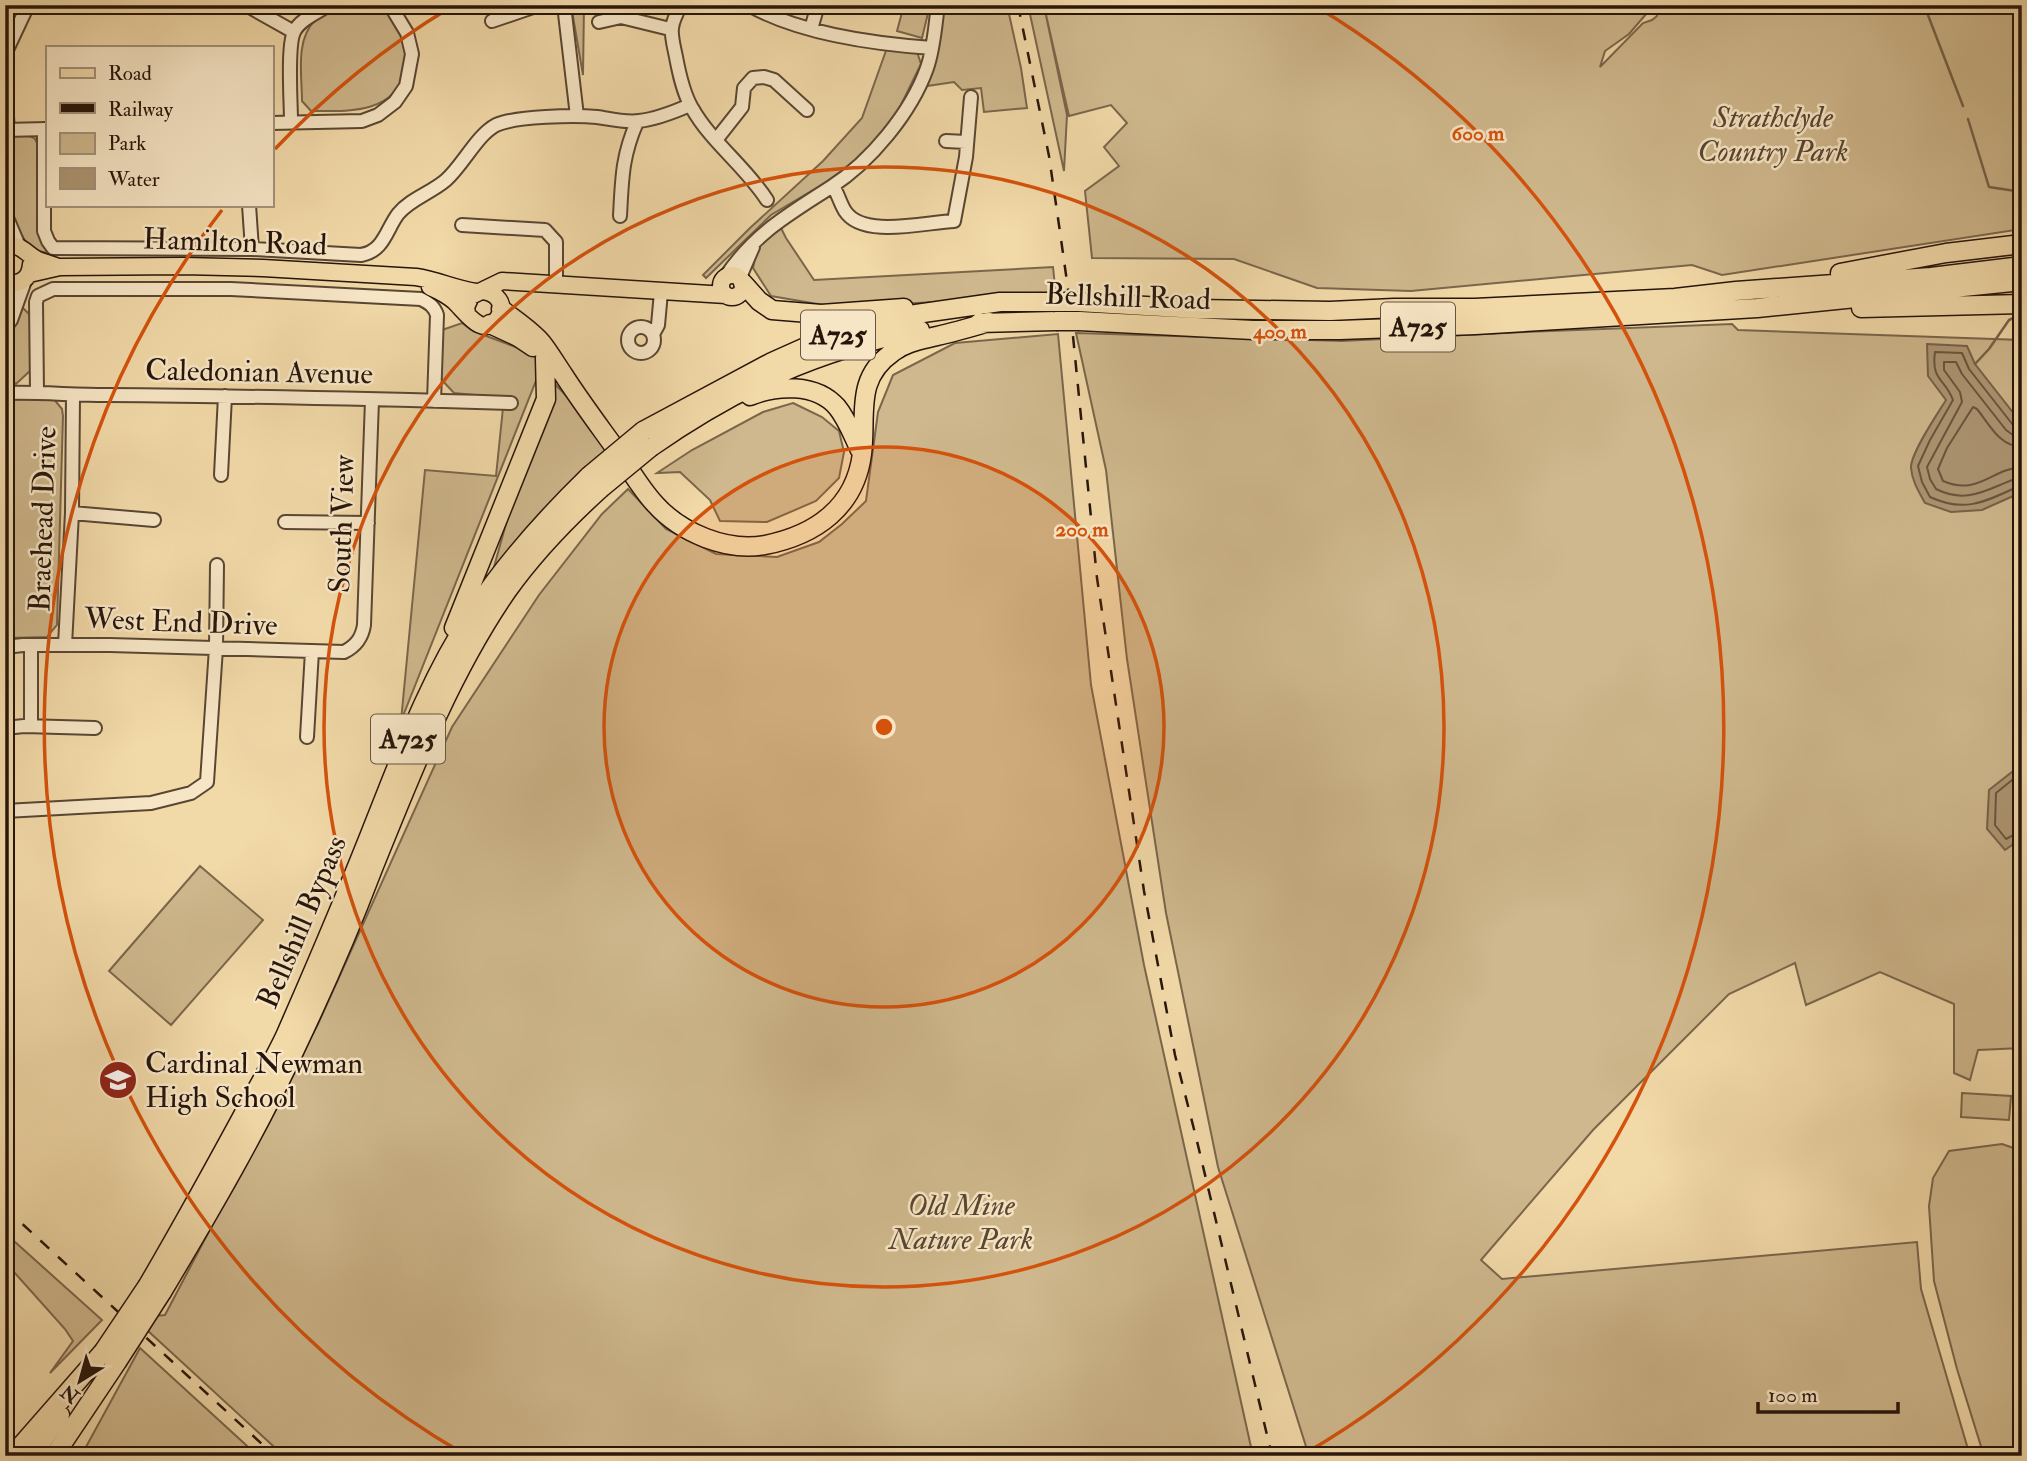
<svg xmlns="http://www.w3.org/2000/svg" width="2027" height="1461" font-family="'IM FELL Double Pica',serif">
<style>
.green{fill:#cfb88d;stroke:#7a664c;stroke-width:2}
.water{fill:#ad9673;stroke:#776249;stroke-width:2}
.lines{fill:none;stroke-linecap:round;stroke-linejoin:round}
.shore{stroke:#6a563f;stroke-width:2}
.stream{stroke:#776249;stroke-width:2.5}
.minor-casing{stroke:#594632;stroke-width:16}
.major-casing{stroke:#26150b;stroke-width:19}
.highway-casing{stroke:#26150b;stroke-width:21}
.minor{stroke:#f7e6c6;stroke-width:12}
.major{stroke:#f2d9a8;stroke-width:16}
.highway{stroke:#f2d9a8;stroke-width:18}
.rail{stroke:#26150b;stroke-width:2.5;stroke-dasharray:12 12;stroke-linecap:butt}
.highway-bridge-casing{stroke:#26150b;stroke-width:21;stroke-linecap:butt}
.highway-bridge{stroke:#f2d9a8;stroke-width:18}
.ring{fill:none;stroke:#d5520c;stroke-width:3.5}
.labels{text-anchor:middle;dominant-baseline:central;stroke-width:5;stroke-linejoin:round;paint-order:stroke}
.shield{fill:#f7e6c6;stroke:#655443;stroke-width:2}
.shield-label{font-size:28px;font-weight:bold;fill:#26150b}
.park-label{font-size:30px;font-style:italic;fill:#594632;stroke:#f7e6c6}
.street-label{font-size:30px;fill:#26150b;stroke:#f7e6c6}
.poi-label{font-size:30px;fill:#26150b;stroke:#f7e6c6;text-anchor:start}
.centre{fill:#d5520c;stroke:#f7e6c6;stroke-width:3.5}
.ring-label{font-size:21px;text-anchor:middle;font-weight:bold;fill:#d5520c;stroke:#f7e6c6;stroke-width:5;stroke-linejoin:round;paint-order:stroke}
</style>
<rect width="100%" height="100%" fill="#f2d9a8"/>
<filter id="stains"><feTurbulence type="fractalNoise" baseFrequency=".00286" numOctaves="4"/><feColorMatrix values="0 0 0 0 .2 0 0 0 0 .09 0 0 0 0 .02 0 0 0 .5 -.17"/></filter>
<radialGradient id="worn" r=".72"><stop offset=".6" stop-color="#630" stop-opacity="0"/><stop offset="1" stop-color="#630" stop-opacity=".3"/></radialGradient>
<path class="green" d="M338,5H386C393,18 403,31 406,45C409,54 407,63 405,72C393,115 346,111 311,111L302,101C302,76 295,40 315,20C321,14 331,10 338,5Z
M571,5H584L583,75Z
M904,5H930L922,38L897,31Z
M939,5H1007L1021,68L1027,108L984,112L981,88L962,90L954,82L927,86Z
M1028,5H1643L1647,13L1629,34L1605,51L1600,67L1643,23L1652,20L1657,16L1654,5H2022V229L1722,275L1692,265L1411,291L1317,288L1234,259L1092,258L1085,191L1119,166L1104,147L1127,123L1111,105L1069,116L1044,6L1067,115L1064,171Z
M888,45L916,49L921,64L897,113L862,156L825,183L771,215L706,278L703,275L750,228L823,161L862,118Z
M28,135L35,139L38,145L42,241L49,253C18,251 21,222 5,203V137Z
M779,224L786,238L814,280L1053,267L1056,296L835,307L771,296L753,268L758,243Z
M22,307L32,317V369L16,384L5,376V310Z
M462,323L473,331L545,358L401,721L425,470L496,476L504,398L454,393L440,378L442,330Z
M1732,324L1738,330L2022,340V1048L1978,1050L1970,1080L1954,1073V1004L1880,972L1806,1005L1795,963L1729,994L1593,1130L1481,1260L1502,1279L1917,1242L1921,1289L1970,1456H1309L1218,1167L1166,913L1127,659L1106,470L1076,333L1342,341L1525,332Z
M1058,334L1091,685L1144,965L1253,1456H284L147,1330L155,1316L165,1315L318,1024L452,727L539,595L602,514L628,489L666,529L716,554L777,557L819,542L842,524L866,501L878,412L893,375L955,343Z
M547,376L616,447L494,567Z
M42,398H53L62,409L63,416L57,625L47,637L9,638L5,635V400Z
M793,403L822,417L839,431L844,452L839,478L816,501L767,522L720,521L710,500L680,472L657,473L692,450L763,412Z
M200,866L263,920L171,1025L109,971Z
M1962,1093L2011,1096L2009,1120L1961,1117Z
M2002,1144L2022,1151V1456H1984L1957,1369L1934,1281L1929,1206L1933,1178L1949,1151Z
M5,1233L102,1320L50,1373L73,1341L65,1329L5,1262Z
M140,1348L258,1456H81Z"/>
<path class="water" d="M1927,344L1967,346L1975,364L2022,424L2020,493L1982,510L1951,512L1925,503C1919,492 1912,481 1911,468C1910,454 1938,413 1946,400L1928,376Z
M2022,764V838L2005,850L1987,829L1989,790Z"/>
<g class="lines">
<path class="shore" d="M2022,428L2013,425L1969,369L1962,353L1935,352C1931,381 1945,378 1953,400L1930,440L1918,466L1922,482L1930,497C1964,513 1985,502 2017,487H2022
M2022,436L2013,435L2006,430L1962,374L1956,362H1944V370L1960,392L1962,402L1927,467L1930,479L1936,489C1960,501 1977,495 2000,485C2008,482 2014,478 2022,478
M2022,447C1999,446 1990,425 1977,409L1973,407L1947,448L1938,469L1943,481C1978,496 1991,469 2022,467
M2022,772L1996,793L1995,825L2006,839L2017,833L2022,832"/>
<path class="stream" d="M1926,10L1963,106
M1968,119L1989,187L2022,192
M1975,364L1989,349L2009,320L2022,314"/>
<defs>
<path id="minor" d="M246,5L294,32
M564,5L577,116
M681,5C668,29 671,32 676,57C679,73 683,93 692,108C711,142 745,166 767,200
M749,5C800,34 875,44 932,48
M492,21L539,5
M599,22L621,17L670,29
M811,29L818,5
M5,54L28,5
M5,90L8,130
M291,121C291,103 287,46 294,32C299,20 318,12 329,5
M271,123L362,121L378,115L395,102L406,86L412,54L407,33L390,5
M44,129V231L48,241L53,248L252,249L361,255C384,251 386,230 398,214C410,199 431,193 446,180C463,165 477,135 496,125C516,116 575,115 597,117C610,119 626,123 639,121C657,119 674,112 690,105
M5,130L47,129
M716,140L742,107L744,88L753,78L764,77L774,80L807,110
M946,141L966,142
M833,186C838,194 840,203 845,211C863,239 926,222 954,221L966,157L971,97
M249,205L252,249
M5,213L19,246
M620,216C622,179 622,156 637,122
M462,225L545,230L556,242V285
M726,276C755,233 788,215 831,187C870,162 911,113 927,68C934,48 935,27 938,5
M740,277L753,247
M628 340a13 13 0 1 1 26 0a13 13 0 1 1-26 0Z
M5,327L11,320L26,278
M653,334L658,325L661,292
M37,392L36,302L38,296L53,289H231L421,299C429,303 434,306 437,315L434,401
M5,393C39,392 72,395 106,395C241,396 376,399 511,403
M221,475L225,396
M72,513L154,520
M285,522L368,523
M65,645L72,513L73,395
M5,647L23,645H110L344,652C356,646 362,638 364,625L372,400
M31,726V645
M5,728L24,726L95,728
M307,737L312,651
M5,811L151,803L191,793L207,782L216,648L217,565"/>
<path id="major" d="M5,247C21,243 24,252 36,259C43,262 50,264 58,267
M29,274L60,267L184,266L263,268L416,277C437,280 455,289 476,292
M721 286a11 11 0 1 1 22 0a11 11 0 1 1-22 0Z
M5,282C20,286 30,279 31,264
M430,287C439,291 447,295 454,301C465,311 483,340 498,318C507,304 496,292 482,291
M467,313L466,307L471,296L502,281L726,295"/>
<path id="highway" d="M1840,273L1946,253L2022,244
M743,283L759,301L772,310L821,314L904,308
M1078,302L1197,309L1330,311L1394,308H1475L1675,298L1736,291L1931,277L2022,266
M1861,308L2022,304
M501,309C515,320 531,330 542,343C550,353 556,364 563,374C579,399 597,423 615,448C628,466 640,488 655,504C681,533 727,552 765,545C816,535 855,507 862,454C867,415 854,379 893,352C906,342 921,340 937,336C955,332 972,327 989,322
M1079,321L1253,330H1340L1475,325L1757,308L2022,281
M979,323L1056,321
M490,324L518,337L533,347
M750,396C777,385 816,383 837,407C847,419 853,436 860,450
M643,431L772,362L819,341L916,314L1000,302H1053
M651,447C737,387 818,350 920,330
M454,628L546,399L545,358
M148,1285C183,1225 216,1165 249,1104C261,1081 275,1058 286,1034C318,961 349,888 378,814C405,746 432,674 473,613C506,562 546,518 589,476
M162,1292C211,1210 259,1128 299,1041C325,986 350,929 372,871C411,775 448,677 507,591C534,553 566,520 600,489
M12,1456L103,1352
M32,1456L60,1415
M54,1456L117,1362"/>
</defs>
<use href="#minor" class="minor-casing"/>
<use href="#major" class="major-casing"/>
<use href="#highway" class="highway-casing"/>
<use href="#minor" class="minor"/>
<use href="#major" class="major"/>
<use href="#highway" class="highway"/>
<path class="rail" d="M1018,5L1049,156L1060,232L1069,296L1097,578L1144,891L1175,1055L1196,1137L1272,1456
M5,1208L275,1456"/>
<defs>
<path id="highway-bridge" d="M1053,302H1078
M1056,321H1079
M589,476L643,431
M600,489L651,447
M103,1352L148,1285
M117,1362L162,1292"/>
</defs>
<use href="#highway-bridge" class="highway-bridge-casing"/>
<use href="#highway-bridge" class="highway-bridge"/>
</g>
<circle cx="884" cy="727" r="280" fill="#d5520c" fill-opacity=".12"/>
<g class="ring">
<circle cx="884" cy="727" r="280"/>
<circle cx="884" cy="727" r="560"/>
<path d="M464 1454A840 840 0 0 1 222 210M275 149A840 840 0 0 1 451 7M1317 7A840 840 0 0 1 1304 1454"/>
</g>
<defs>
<symbol id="school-disc" viewBox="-11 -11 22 22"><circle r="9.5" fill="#8f2418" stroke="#f7e6c6"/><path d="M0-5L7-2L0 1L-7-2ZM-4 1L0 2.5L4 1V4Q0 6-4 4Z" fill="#fff"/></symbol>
</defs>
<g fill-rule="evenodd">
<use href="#school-disc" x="96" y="1058" width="44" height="44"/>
</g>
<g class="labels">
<g class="shield">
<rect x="1381" y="302.5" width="74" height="49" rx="5"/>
<rect x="801" y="310.5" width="74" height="49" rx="5"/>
<rect x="371" y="714.5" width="74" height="49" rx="5"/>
</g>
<g class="shield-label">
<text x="1418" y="327">A725</text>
<text x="838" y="335">A725</text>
<text x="408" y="739">A725</text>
</g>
<g class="park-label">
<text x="1773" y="117">Strathclyde<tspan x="1773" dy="34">Country Park</tspan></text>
<text x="961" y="1205">Old Mine<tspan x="961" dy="34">Nature Park</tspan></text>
</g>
<g class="street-label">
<text transform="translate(235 242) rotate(2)">Hamilton Road</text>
<text transform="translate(1128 297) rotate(2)">Bellshill Road</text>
<text transform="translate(259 372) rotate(1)">Caledonian Avenue</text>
<text transform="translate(43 519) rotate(-88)">Braehead Drive</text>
<text transform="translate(342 524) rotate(-88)">South View</text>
<text transform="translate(181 622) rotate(2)">West End Drive</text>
<text transform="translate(302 922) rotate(-67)">Bellshill Bypass</text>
</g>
<g class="poi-label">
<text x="145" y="1063">Cardinal Newman<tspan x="145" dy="34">High School</tspan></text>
</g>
</g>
<circle cx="884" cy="727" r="10" class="centre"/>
<g class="ring-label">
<text x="1478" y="140">600 m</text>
<text x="1280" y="338">400 m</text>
<text x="1082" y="536">200 m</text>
</g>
<rect width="2027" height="1461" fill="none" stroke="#f2d9a8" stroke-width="28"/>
<rect x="7" y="7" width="2013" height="1447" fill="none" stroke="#26150b" stroke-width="3.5"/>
<rect x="14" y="14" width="1999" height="1433" fill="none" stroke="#26150b" stroke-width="2"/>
<rect x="46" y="46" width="228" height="161" fill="#f7e6c6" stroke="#a3927b" stroke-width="2"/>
<rect x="60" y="68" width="35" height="10" fill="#f2d9a8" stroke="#a3927b" stroke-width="2"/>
<text x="108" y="80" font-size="21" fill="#26150b">Road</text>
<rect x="60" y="103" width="35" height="10" fill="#26150b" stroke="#a3927b" stroke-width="2"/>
<text x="108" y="116" font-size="21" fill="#26150b">Railway</text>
<rect x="60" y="133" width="35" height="21" fill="#cfb88d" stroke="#a3927b" stroke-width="2"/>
<text x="108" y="150" font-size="21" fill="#26150b">Park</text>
<rect x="60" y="168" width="35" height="21" fill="#ad9673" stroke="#a3927b" stroke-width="2"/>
<text x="108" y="186" font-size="21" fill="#26150b">Water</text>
<g transform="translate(80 1381) rotate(217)" stroke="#f7e6c6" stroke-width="5" paint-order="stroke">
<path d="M0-5L12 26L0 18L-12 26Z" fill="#26150b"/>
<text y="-10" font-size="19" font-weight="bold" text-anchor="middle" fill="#26150b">N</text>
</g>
<path d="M1758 1402v10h140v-10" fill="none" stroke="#26150b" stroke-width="3.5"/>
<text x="1768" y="1402" font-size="21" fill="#26150b" stroke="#f7e6c6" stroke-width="5" paint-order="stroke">100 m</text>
<rect width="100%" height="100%" filter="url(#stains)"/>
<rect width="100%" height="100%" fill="url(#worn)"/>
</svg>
